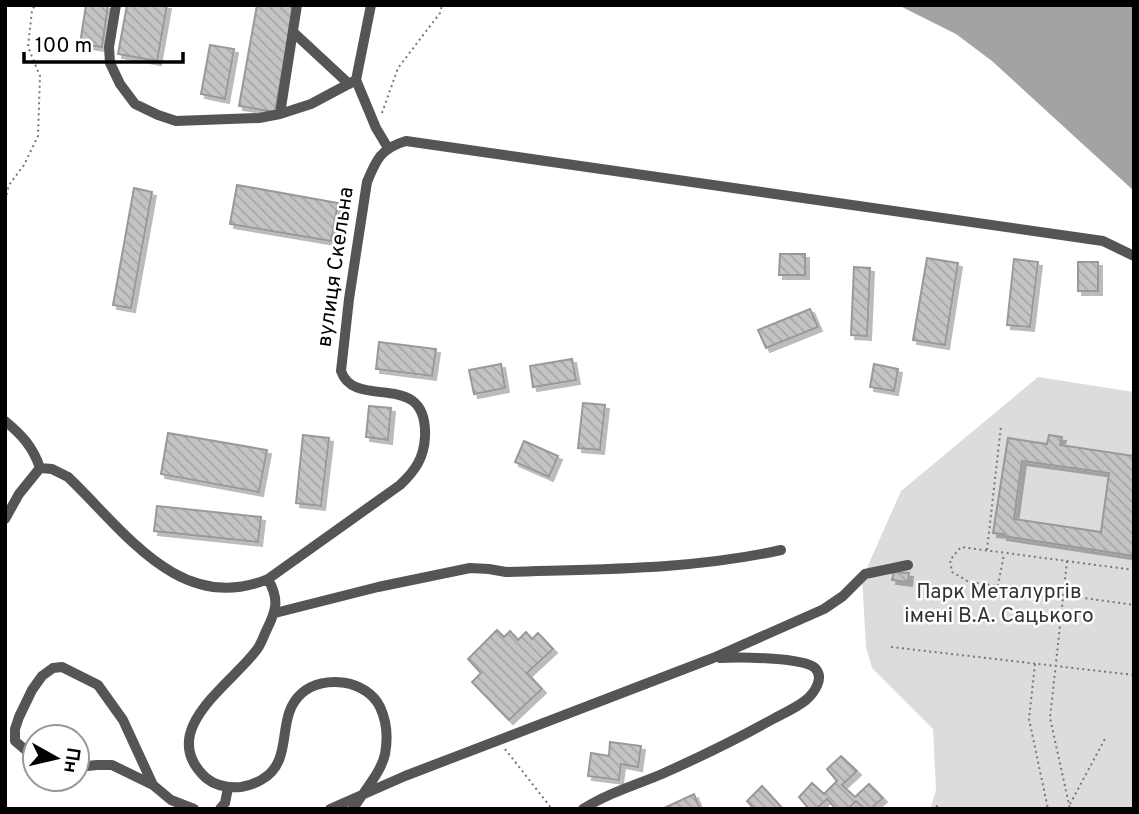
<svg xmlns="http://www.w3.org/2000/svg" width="1139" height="814" font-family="Overpass,sans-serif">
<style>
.green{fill:#dcdcdc}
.water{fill:#a3a3a3}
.building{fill:url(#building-back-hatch);stroke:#999;stroke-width:2;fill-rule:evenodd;filter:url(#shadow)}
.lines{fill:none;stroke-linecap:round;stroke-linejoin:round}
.path{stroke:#777;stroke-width:2;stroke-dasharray:2 3.5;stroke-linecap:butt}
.minor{stroke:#555;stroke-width:10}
.labels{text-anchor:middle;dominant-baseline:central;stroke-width:5;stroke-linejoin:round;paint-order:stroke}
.street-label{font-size:21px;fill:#000;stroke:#fff}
.park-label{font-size:21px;fill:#333;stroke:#fff}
</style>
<defs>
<pattern id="building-back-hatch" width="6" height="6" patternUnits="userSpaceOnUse" patternTransform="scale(1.75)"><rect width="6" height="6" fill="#c4c4c4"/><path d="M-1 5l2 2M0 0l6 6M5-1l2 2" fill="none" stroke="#a7a7a7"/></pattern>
<filter id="shadow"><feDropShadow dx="4" dy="4" stdDeviation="0" flood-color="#0004"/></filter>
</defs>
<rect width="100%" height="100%" fill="#fff"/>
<path class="green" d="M1038,377L1134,392V809H930L936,791L933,729L872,668L866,647L862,579L901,491Z"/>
<path class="water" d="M898,5H1134V191L992,61L956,34Z"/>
<path class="building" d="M86,5H108L102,47L80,44Z
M127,5H167L157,61L118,54Z
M257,5H294L275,112L239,106Z
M210,45L234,49L225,99L201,94Z
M237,185L338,203L331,241L230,224Z
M134,188L152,192L131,308L113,305Z
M780,254H805V275H779Z
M927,258L958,263L945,345L913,340Z
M1014,259L1038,262L1030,327L1007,325Z
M1078,262H1098V291H1078Z
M854,267L870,268L867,336L851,335Z
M810,309L818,327L766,348L758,330Z
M379,342L436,349L432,376L376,369Z
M572,359L576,380L533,387L530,366Z
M501,364L505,388L474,394L469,370Z
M874,364L898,369L894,391L870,387Z
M583,403L605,405L600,450L578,448Z
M369,406L391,408L388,440L366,437Z
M168,433L267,450L259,492L161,474Z
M303,435L329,438L321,506L296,503Z
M1049,435L1062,437L1060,445L1134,456V556L1003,536L1004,534L993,533L1008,438L1047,444ZM1022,461L1109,473L1101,532L1014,519Z
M524,441L558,456L549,477L515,462Z
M157,506L261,517L258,542L154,531Z
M894,572L909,573L908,582L892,580Z
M497,630L504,637L510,631L518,640L526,632L532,639L538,633L553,649L527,673L542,689L509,720L472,682L481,673L468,659Z
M610,742L641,746L638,767L621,764L619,780L588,776L591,753L609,756Z
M841,756L857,771L842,785L855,797L869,784L883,798L870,809H865L856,801L848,809H836L827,799L816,809H809L799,797L812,783L824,794L837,781L827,769Z
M762,786L783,809H754L747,801Z
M694,794L700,809H662Z"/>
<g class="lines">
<path class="path" d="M382,113L398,68L440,13L442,5
M5,200L9,185L24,165L38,136L40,76L28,47L32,10L35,5
M987,550L1001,426
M1067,561L1050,718L1070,809
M1134,570L961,547L950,560L952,572L969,582L1134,605
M998,586L1004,554
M891,647L1134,675
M1035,664L1029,719L1048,809
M505,749L552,809
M1070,804L1106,737
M936,806L942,809"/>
<path class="minor" d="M116,5L109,47L110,63L120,84L135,104L158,115L176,121L259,118L280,114L311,104L356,80
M371,5L356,80L376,128L388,148
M293,32L349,84
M280,114L297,5
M5,421C22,435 33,447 40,468
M5,519L19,494L40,468L52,469L68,477C123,529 180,616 268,579C279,599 277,609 267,629C264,635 262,642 258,648C234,683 154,730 206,778C216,786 229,788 241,787C249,786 254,784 261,780C296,761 274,717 302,693C324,674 367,680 380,707C387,722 388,738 385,754C381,773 363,792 353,809
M268,579L400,485C415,471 424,458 425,437C428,367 355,412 341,371L349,299L367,182C376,160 381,148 406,141L1089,239L1103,241L1134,256
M275,613L378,587L470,568L489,569L506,572C598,569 691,570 781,550
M35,758L15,741V729L19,717L32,690L42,676L53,668L62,667L98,685L123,720L153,785
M77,767L97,765H112L153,785L171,800L194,809
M220,809L225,803L228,788
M330,809L405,776L713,658L824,609L843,596L865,574L908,565
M583,809C608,793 636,785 662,774C700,757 737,739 773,719C784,713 796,708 806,700C814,693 825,678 815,668C803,657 737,657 720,658"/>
</g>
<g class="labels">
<g class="street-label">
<text transform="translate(336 267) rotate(-82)">вулиця Скельна</text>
</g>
<g class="park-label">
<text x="999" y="592">Парк Металургів<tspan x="999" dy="24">імені В.А. Сацького</tspan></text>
</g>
</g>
<rect width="1139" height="814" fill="none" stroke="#000000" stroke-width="14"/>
<g transform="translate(56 758) rotate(98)"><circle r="33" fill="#ffffff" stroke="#999999" stroke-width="2"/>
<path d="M0-5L12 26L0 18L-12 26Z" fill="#000000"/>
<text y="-10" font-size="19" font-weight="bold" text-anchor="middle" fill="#000000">Пн</text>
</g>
<path d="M24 52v10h159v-10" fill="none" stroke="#000000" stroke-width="3.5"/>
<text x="35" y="52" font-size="21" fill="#000000" stroke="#ffffff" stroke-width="5" paint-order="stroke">100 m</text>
</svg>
